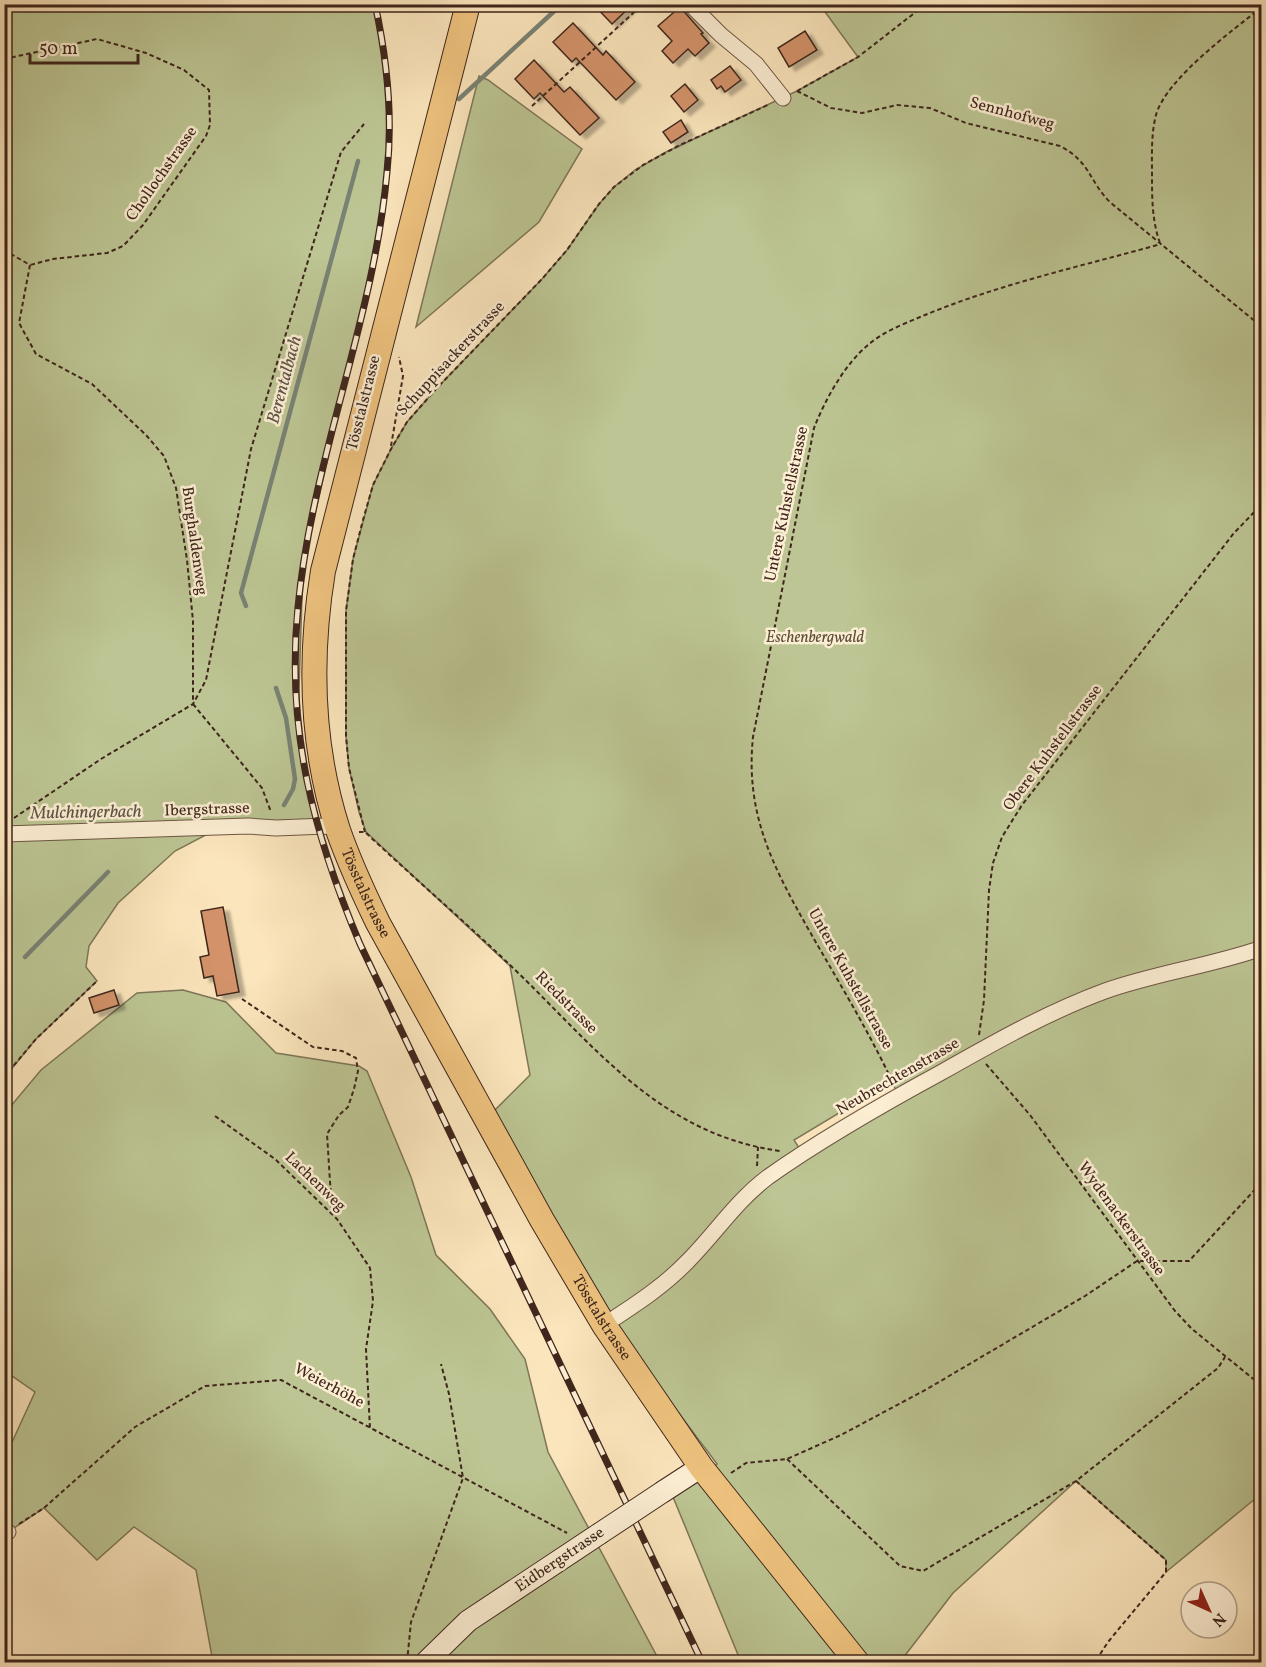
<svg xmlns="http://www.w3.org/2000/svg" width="1266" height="1667" font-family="Vollkorn,serif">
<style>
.green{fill:#bcc593;stroke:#7e7658;stroke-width:1.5;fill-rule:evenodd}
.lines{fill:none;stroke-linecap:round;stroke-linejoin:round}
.stream{stroke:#798274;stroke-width:4.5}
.building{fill:#d39269;stroke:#3f261c;stroke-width:1.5;filter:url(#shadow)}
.street-casing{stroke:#6e5644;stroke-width:17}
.secondary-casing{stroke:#3f261c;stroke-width:23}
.primary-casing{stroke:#3f261c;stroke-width:26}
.path{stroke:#3f261c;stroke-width:2;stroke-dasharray:4.5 3;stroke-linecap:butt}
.street{stroke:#fceed3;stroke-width:15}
.secondary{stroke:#fceed3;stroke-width:21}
.primary{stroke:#eec27e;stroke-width:24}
.rail-casing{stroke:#3f261c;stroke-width:7}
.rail{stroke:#fceed3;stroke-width:4.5;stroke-dasharray:14;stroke-linecap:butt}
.secondary-bridge-casing{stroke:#3f261c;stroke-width:23;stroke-linecap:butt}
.secondary-bridge{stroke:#fceed3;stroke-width:21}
.labels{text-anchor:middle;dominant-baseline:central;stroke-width:5;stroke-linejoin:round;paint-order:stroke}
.street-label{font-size:16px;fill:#3f261c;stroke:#fceed3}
.park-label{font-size:16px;font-style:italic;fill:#5e4e3a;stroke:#fceed3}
.water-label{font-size:18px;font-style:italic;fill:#5c5448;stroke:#fceed3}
</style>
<defs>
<filter id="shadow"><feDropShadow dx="6" dy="4" stdDeviation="1.5" flood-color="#0004"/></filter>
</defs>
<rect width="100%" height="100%" fill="#fbe5bc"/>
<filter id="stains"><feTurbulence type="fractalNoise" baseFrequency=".00333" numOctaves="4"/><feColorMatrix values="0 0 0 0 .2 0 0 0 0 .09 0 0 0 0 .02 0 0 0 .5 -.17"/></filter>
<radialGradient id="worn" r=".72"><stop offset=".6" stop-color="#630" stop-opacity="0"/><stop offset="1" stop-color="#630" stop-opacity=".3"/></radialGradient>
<path class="green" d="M5,5H375L386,71L389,110V149L385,196L375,253L303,566L298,720L306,778L317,826L219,828L175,851L118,903L89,946L86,967L97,981L36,1039L5,1077Z
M820,5H1261V1494L1166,1572V1560L1076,1481L953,1593L900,1662H741L673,1497L717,1464C681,1416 645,1369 613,1318C571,1250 533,1180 495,1110L530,1075L510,966L366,832L359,812L349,768L346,736V611L353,559L373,485L391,449L407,422L437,388L542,279L567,250L599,204L614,187L635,170L666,152L797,91L858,57ZM892,1081L898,1096L803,1154L794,1140Z
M479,76L488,80L582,149L539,222L416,327Z
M183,990L226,1002L276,1053L359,1066L367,1071L411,1177L436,1255L490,1309L525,1359L548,1452L660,1662H213L196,1570L134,1527L97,1560L44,1508L8,1532L4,1528V1455L13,1440L35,1392L5,1371V1113L41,1070L137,993Z"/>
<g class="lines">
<path class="stream" d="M459,99L562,4
M246,606L241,593L358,161
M276,688L286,718L295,779L293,789L284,805
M25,957L108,872"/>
</g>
<path class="building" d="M593,4H633L612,24Z
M680,7L703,33L701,34L709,43L695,56L688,49L673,63L662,51L672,41L658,26Z
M573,23L603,55L606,51L635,82L616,100L576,58L572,62L553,42Z
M805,31L817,50L789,67L778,48Z
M534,60L564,92L570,87L599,118L580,135L540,93L534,99L515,79Z
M730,66L741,80L725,92L721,86L717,89L711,80Z
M685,84L698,100L684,112L671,96Z
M681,120L688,132L671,143L663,132Z
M223,907L239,992L217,996L213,976L204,978L200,957L209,955L201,911Z
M114,990L119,1005L94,1013L89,998Z"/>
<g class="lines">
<defs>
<path id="street" d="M690,4L721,35L756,64L783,98
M4,834L248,826L276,828L326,826L338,828
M604,1325C633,1306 663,1287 687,1262C715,1234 736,1201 768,1177C823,1138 883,1104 942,1072C995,1042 1048,1012 1105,991C1156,973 1210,966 1262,948
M4,1535L8,1532"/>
<path id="secondary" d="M664,1491L701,1467
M426,1662L468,1621L599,1534"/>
<g id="primary">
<path id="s1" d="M468,4L323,571C309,657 311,746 338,830C349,862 363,892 378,923L542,1220L604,1325L701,1467L857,1662"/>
</g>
</defs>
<use href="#street" class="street-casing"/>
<use href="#secondary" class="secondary-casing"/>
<use href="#primary" class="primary-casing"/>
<path class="path" d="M4,59L97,39L146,53L184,70L209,90L210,125L206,136L143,225L123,246L107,253L53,259L30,265
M797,91L858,57L926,4
M797,91L831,108L862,113L897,105L930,108L966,123L1060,146C1091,162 1089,182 1111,203L1262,327
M532,106L643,4
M1160,243C1152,221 1152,198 1152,175C1152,155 1151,134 1156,115C1166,79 1232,31 1262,7
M4,250L30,265
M30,265L19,323L36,354L92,384L146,435L164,456L176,488L187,560L193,621V701
M391,446L403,376L399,357
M193,704L262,788L271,812
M14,818L101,759L193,704L206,680L251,449L341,152L364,124
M359,832H365C413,877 463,920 510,965C593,1044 658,1134 780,1151
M365,832L349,768L346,736V611L353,559L363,520L373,485L391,449L407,422L437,388L542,279L567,250L599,204L614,187L643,165L680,145L770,104
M242,999L313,1047L342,1051L356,1058L358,1071L354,1089L348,1107L339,1115L327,1134L332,1213
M979,1035L984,1000L989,890L993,863L1002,837L1022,805L1234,533L1262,504
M986,1064L1030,1115L1175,1311L1192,1329L1262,1386
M4,1077L36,1039L97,981
M892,1081C868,1030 838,981 810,932C773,867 745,814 753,737L814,428C825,400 844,365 868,345C884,331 906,323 925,315C1000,284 1082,266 1161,244
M215,1116L275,1159L337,1219L370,1268L373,1301L366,1349L370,1429
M757,1166L758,1147
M787,1459L900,1566L923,1571L1076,1481L1218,1368L1225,1357
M731,1473L746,1463L787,1459L841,1435L927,1389L1085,1296L1137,1261H1189L1262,1182
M1076,1481L1166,1560V1572L1108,1642L1095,1662
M19,1524L44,1508L135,1427L205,1386L281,1380L567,1533
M407,1662L411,1622L463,1478L449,1394L441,1364"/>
<use href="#street" class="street"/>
<use href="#secondary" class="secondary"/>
<use href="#primary" class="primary"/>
<defs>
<path id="rail" d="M375,4C387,59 393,116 387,172C374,320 312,459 298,607C286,729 313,833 360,944L702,1662"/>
</defs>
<use href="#rail" class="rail-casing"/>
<use href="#rail" class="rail"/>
<defs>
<path id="secondary-bridge" d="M599,1534L664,1491"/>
</defs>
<use href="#secondary-bridge" class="secondary-bridge-casing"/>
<use href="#secondary-bridge" class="secondary-bridge"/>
</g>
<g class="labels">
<g class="street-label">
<text transform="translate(1012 114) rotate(15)">Sennhofweg</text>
<text transform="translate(162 174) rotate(-55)">Chollochstrasse</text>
<text transform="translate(451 359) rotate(-47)">Schuppisackerstrasse</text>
<text transform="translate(364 403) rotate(-76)">Tösstalstrasse</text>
<text transform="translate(787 504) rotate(-78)">Untere Kuhstellstrasse</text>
<text transform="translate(194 541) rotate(82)">Burghaldenweg</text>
<text transform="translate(1053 748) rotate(-53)">Obere Kuhstellstrasse</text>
<text transform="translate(207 810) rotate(-2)">Ibergstrasse</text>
<text stroke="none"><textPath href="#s1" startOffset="916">Tösstalstrasse</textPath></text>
<text transform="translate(850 979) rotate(61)">Untere Kuhstellstrasse</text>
<text transform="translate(566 1003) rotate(45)">Riedstrasse</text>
<text transform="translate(898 1077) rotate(-30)">Neubrechtenstrasse</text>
<text transform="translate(315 1182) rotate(44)">Lachenweg</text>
<text transform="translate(1121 1219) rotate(54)">Wydenackerstrasse</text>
<text stroke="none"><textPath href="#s1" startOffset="1402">Tösstalstrasse</textPath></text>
<text transform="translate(329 1386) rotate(28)">Weierhöhe</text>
<text transform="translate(560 1560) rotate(-34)">Eidbergstrasse</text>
</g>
<g class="park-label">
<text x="815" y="638">Eschenbergwald</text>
</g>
<g class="water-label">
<text transform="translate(285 380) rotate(-75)">Berentalbach</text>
<text transform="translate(86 813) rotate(-1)">Mulchingerbach</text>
</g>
</g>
<rect width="1266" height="1667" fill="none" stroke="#fbe5bc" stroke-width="24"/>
<rect x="6" y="6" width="1254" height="1655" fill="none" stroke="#3f261c" stroke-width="3"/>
<rect x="12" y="12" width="1242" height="1643" fill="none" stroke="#3f261c" stroke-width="1.5"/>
<g transform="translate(1209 1610) rotate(135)"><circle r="28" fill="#fceed3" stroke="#b09e8a" stroke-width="1.5"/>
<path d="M0-4.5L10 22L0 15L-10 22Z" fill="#8f2418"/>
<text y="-9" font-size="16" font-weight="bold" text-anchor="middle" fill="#3f261c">N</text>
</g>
<path d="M30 54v9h108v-9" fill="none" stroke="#3f261c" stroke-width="3"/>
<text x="39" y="54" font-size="18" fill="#3f261c" stroke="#fceed3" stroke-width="4.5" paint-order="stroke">50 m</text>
<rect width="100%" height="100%" filter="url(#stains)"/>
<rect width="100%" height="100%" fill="url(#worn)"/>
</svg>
